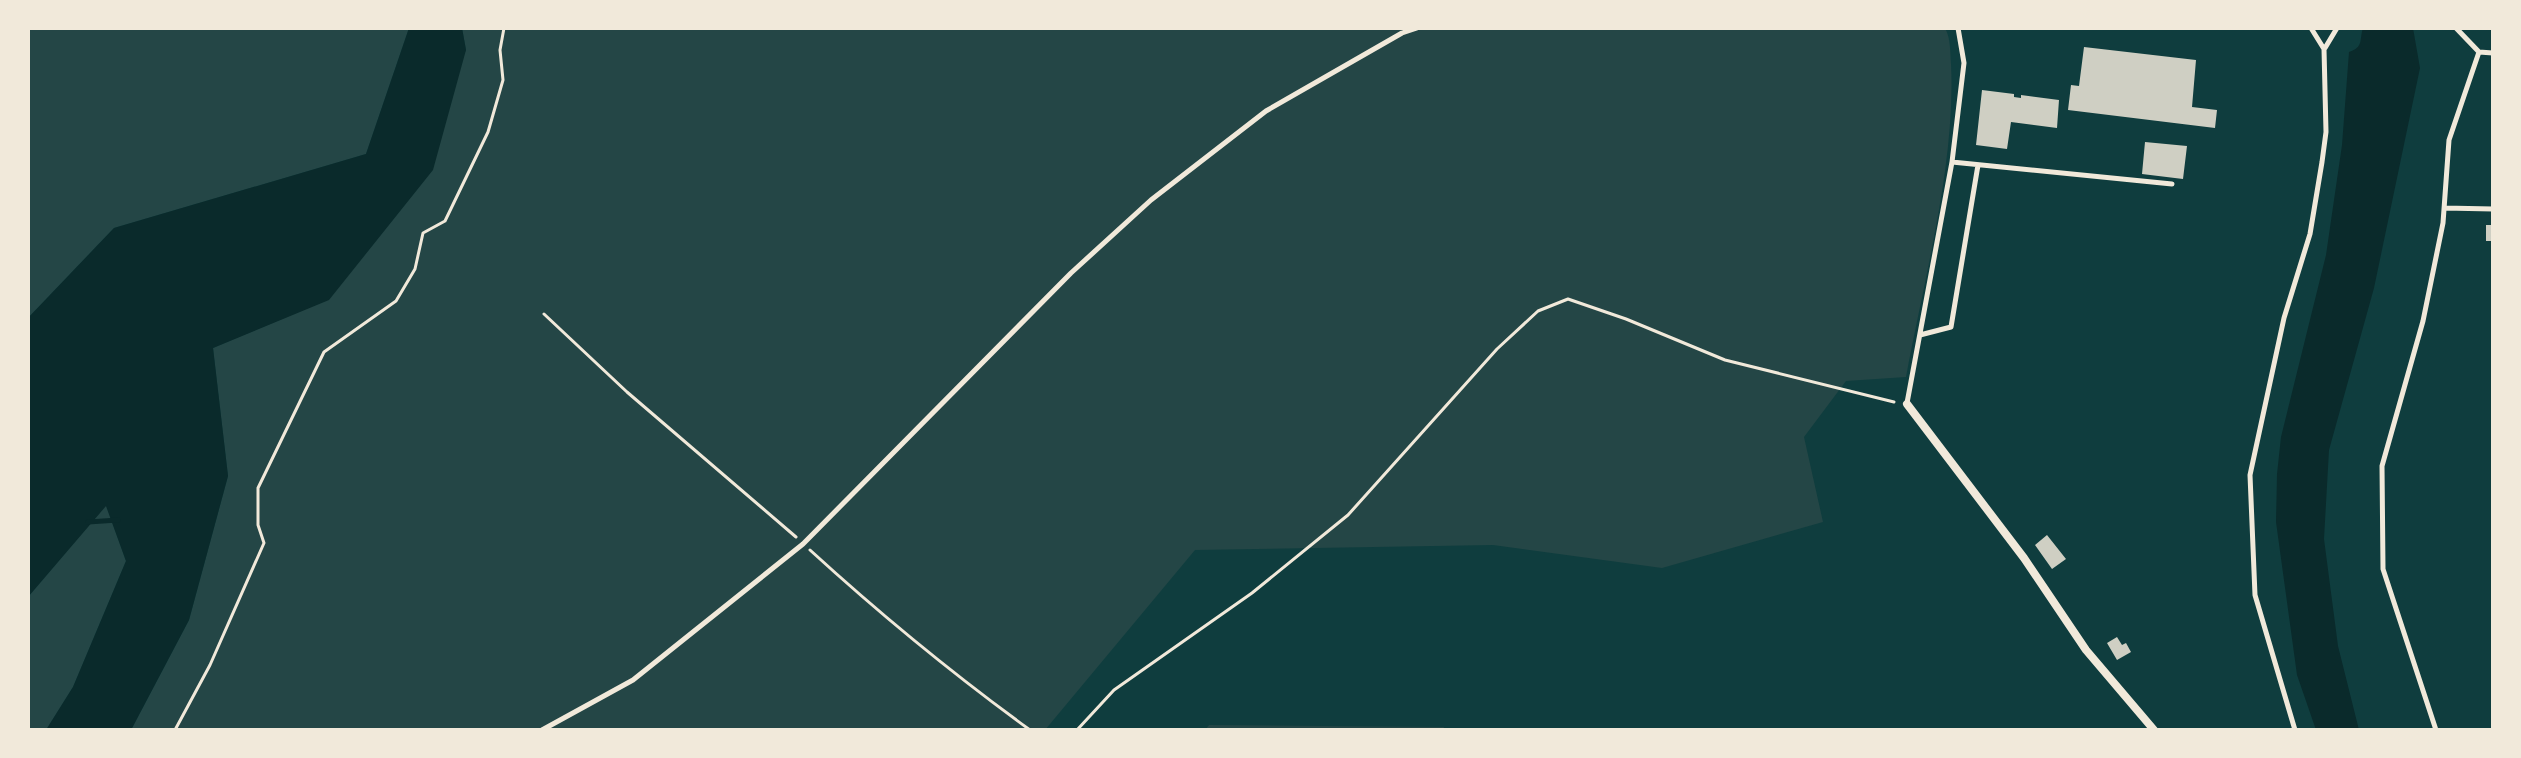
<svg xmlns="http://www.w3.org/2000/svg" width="2521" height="758" font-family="'Public Sans',sans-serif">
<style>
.green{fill:#244646}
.water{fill:#0a2a2b}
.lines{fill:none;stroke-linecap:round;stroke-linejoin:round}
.stream{stroke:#0a2a2b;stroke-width:5}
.building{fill:#cfcfc3}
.path{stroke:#f1e9da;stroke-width:3}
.service{stroke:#f1e9da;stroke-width:5}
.minor{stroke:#f1e9da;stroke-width:8}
</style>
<rect width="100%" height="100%" fill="#0f3d3e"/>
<path class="green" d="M28,28H409L366,154L114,228L28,318Z
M462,28H1945C1951,39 1950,52 1951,64C1956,163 1924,279 1906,377L1846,381L1804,437L1823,522L1662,568L1493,545L1195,550L1045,730H131L189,620L228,476L213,348L329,299L466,50Z
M106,505L126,561L73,687L46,730H28V597Z
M1209,725L1444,727L1443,730H1205Z"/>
<path class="water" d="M409,28H462L466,50L433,170L329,300L213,348L228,476L189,620L131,730H46L73,687L126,561L106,506L28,597V318L114,228L366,154Z
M2363,28H2413L2420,68L2374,288L2329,450L2324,539L2338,646L2359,730H2316L2297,675L2276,522L2277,474L2281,437L2326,255L2342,145L2349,52C2364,47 2359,40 2363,28Z"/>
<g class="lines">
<path class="stream" d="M88,522L118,520"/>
</g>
<path class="building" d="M2084,47L2196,60L2192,107L2217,110L2215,128L2068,110L2071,85L2079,86Z
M1982,90L2014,94V97L2021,98V95L2059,100L2057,128L2011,122L2007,149L1976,145Z
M2145,142L2187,146L2183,179L2142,174Z
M2486,225H2493V241H2486Z
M2047,535L2066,559L2052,569L2035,545Z
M2117,637L2122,645L2126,643L2131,652L2117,660L2107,643Z"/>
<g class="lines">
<path class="path" d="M544,314L627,392L796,537
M810,550C880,614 953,674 1030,730
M175,730L210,665L264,543L258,525V488L324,352L396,301L415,269L423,233L445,221L488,132L503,80L500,50L504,28
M1077,730L1114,690L1252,593L1348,515L1497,349L1538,311L1568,299L1626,319L1725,360L1894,402"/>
<path class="service" d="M2456,28L2479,52L2493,53
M2325,48L2337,28
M1952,162L1964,63L1958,28
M2444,208L2493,209
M1920,335L1951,327L1978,165
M1907,403L1952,162L2172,184
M542,730L633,680L803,544L1071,273L1151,200L1266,111L1402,33L1417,28
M2295,730L2255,595L2250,475L2284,318L2310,234L2322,162L2326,132L2324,49L2311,28
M2436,730L2383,569L2382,466L2423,321L2443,223L2449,140L2479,52"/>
<path class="minor" d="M1907,404L2024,558L2086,650L2154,730"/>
</g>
<rect width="2521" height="758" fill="none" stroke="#f1e9da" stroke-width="60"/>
</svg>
